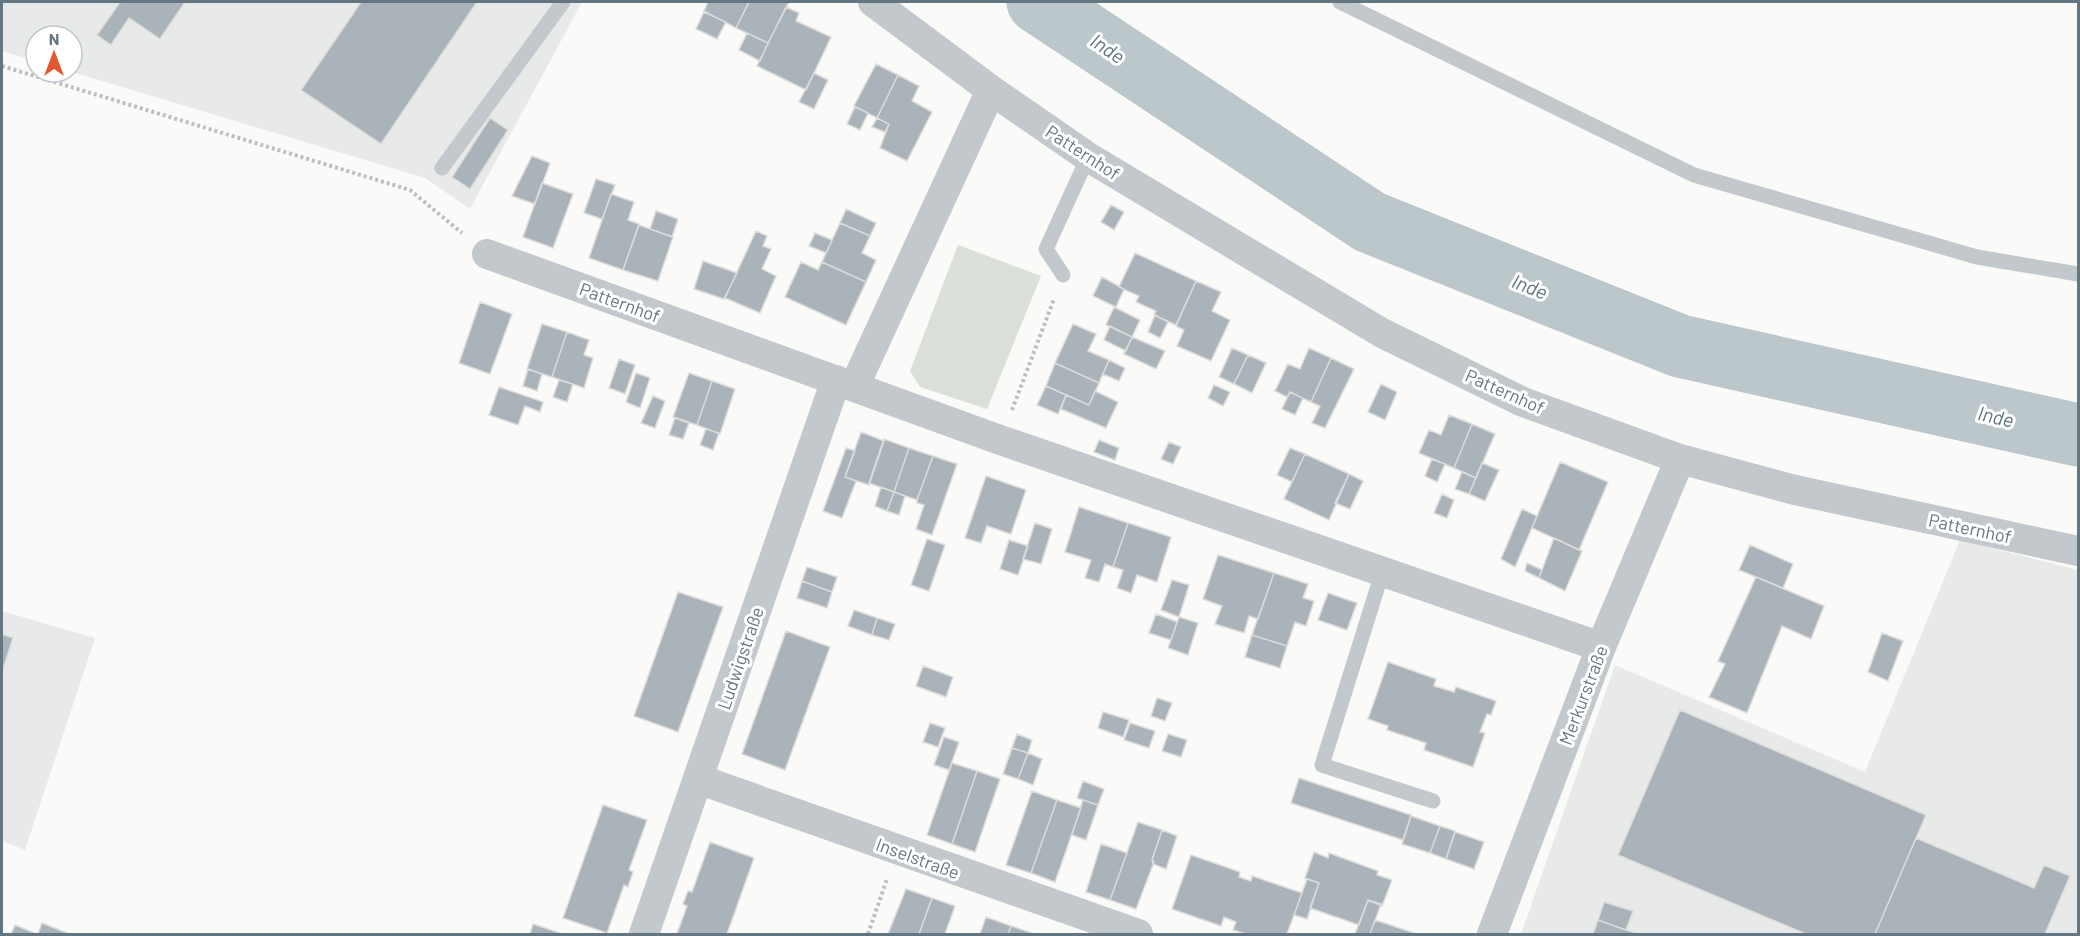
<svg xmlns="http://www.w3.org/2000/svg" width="2080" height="936" font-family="Barlow,sans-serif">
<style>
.built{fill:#e8e9e9}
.green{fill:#dadfd7}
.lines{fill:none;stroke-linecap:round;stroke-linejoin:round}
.river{stroke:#bbc7cb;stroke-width:63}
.building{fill:#aab3b9;stroke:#dcdcda;stroke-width:1.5}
.path{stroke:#bbbfc2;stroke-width:4;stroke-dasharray:3 3;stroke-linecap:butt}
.service{stroke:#c3c8cc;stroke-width:15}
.minor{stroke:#c3c8cc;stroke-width:30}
.labels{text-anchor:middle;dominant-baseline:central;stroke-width:6;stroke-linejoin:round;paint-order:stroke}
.street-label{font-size:18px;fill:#657683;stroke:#fff}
.water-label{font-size:20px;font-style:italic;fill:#60757c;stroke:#fff}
</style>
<rect width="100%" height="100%" fill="#fafaf8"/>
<path class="built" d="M2,2H582L470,209L425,178L72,72V36H36V61L2,51Z
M1960,540L2078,570V934H1521L1615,665L1865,772Z
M2,611L95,638L25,850L2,841Z"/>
<path class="green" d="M958,245L1041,276L987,409L920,387L910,371Z"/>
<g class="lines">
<path class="river" d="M1038,2L1370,222L1680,346L2078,435"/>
</g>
<path class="building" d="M120,2H185L160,39L129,18L111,45L97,35Z
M361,2H477L381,144L301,90Z
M708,2H749L736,28L704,11Z
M749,2H789L768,43L736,28Z
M786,7L799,13L796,21L831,37L806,90L757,66Z
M704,12L726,22L717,39L696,29Z
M747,33L768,43L760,61L739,50Z
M876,64L898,75L877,118L854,106Z
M814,73L828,80L814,109L799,102Z
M898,75L919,86L912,101L932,112L907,161L880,148L889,124L877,118Z
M855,107L868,113L860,130L847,124Z
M490,118L508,130L470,189L452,177Z
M877,118L889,124L885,132L872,127Z
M532,156L550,163L535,204L512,196Z
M596,179L615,185L602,219L584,213Z
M542,183L573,194L553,248L523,237Z
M611,194L634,202L628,220L639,224L623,270L589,258Z
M1111,205L1124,212L1114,230L1101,222Z
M846,209L876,223L870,236L840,223Z
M656,211L678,219L672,237L650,229Z
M840,223L870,236L862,253L876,260L866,282L822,262Z
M639,225L673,237L658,281L623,270Z
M756,231L767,236L763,246L771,249L762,269L776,276L760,313L725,298Z
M815,233L832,240L826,253L809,246Z
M1135,253L1196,281L1176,325L1154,315L1156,311L1136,302L1139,296L1119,287Z
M703,261L737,273L724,299L694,289Z
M801,262L818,270L822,262L866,282L846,325L785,297Z
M1102,277L1124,289L1116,307L1093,296Z
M1196,281L1221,292L1212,311L1230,320L1211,361L1177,346L1184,330L1176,326Z
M480,302L512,314L490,374L459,363Z
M1114,307L1140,320L1132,337L1106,325Z
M1155,315L1168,322L1160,338L1148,332Z
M542,324L567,332L552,377L527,369Z
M1073,324L1096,334L1088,351L1109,360L1099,383L1055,363Z
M1110,326L1132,337L1126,351L1104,340Z
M567,332L589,340L584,355L593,358L584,388L552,377Z
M1132,337L1165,351L1156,369L1124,354Z
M1232,348L1248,355L1234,384L1219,377Z
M1309,348L1331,358L1311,402L1290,392L1287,397L1275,391L1288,364L1300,369Z
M1248,355L1266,363L1252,393L1234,384Z
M1331,358L1354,369L1325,428L1312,423L1320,406L1311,402Z
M619,359L635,365L625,394L609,388Z
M1109,360L1125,368L1119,381L1103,374Z
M1055,363L1099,383L1089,405L1046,386Z
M528,369L542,374L537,391L523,386Z
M636,373L650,378L640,408L626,402Z
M689,373L712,381L697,425L673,417Z
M559,380L573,384L567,402L553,397Z
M712,381L735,389L720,434L697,425Z
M1381,384L1397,392L1385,420L1368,412Z
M1214,385L1230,392L1223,406L1208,398Z
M1046,386L1066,395L1058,414L1037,405Z
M499,387L543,402L540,412L525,406L518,425L489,415Z
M1095,391L1118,402L1106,428L1061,409L1066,395L1089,405Z
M1290,392L1303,398L1295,415L1282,409Z
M653,396L665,401L655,428L641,423Z
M1449,415L1472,424L1454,468L1419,453L1429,430L1441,435Z
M675,418L689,423L683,439L669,435Z
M1472,424L1495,434L1476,478L1454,468Z
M706,429L719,433L713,450L700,445Z
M861,432L884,441L869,485L845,477Z
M884,439L909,448L894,492L869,483Z
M1099,440L1119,448L1115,460L1094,452Z
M1169,442L1181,447L1173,464L1161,459Z
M846,448L855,451L845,477L856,481L842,518L823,511Z
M909,448L933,456L917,500L894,492Z
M1290,448L1305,454L1292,482L1277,475Z
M1305,454L1349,474L1329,520L1284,499Z
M933,456L957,464L932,535L916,529L924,505L917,503V500Z
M1432,459L1445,464L1437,482L1425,476Z
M1560,462L1608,482L1579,550L1532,528Z
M1482,463L1499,470L1485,501L1469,494Z
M1462,472L1476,478L1469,494L1455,489Z
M1349,474L1363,481L1350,509L1335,503Z
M986,476L1026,490L1011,534L987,526L981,543L965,538Z
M881,487L894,492L887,511L875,506Z
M894,492L905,496L899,515L887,511Z
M1442,494L1454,500L1447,518L1434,513Z
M1079,507L1128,523L1113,567L1105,564L1099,582L1085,578L1091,560L1065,552Z
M1522,509L1537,516L1515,567L1501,559Z
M1035,523L1052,529L1041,564L1023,559Z
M1128,523L1171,537L1157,582L1137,575L1131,593L1117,588L1123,570L1113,567Z
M1554,538L1582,551L1565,591L1539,578Z
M927,539L945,545L929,591L911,585Z
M1009,540L1028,546L1018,575L1000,569Z
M1750,545L1793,564L1783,588L1739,570Z
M1218,555L1274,573L1258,619L1249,616L1244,633L1215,624L1222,606L1203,599Z
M1527,563L1542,570L1539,578L1525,571Z
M807,567L837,577L832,592L802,581Z
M1274,573L1308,584L1303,598L1314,601L1306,626L1295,622L1287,646L1252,635Z
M1756,577L1824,606L1811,639L1782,626L1747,713L1709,697L1725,664L1718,661Z
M1172,580L1189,585L1179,617L1161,610Z
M802,581L832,592L827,608L797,598Z
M678,592L723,607L678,732L634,716Z
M1328,593L1357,603L1347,630L1318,620Z
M854,610L877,618L872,635L848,626Z
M1156,614L1177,622L1171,640L1149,633Z
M1179,617L1198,623L1188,655L1168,648Z
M877,618L895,624L889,640L872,635Z
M786,631L830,647L785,770L742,754Z
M1882,633L1903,641L1888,681L1868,672Z
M2,634L13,638L3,669L2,668Z
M1252,635L1287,646L1280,668L1245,657Z
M1388,662L1436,679L1434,686L1454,692L1456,687L1496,701L1491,715L1487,714L1480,732L1485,733L1473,767L1424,750L1426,743L1387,730L1388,726L1368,719Z
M923,666L953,677L946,697L916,686Z
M1157,698L1172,703L1165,721L1151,716Z
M1680,710L1926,815L1875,934H1806L1618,855Z
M1103,712L1129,720L1123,737L1098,728Z
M930,723L945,728L938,747L923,742Z
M1130,723L1155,731L1149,748L1124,740Z
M1017,734L1032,740L1028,753L1012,748Z
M1168,734L1187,740L1181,757L1162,751Z
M944,737L959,742L949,770L934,765Z
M1012,748L1028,753L1018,779L1003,774Z
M1028,753L1042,759L1033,785L1018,779Z
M952,763L977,771L952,844L927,835Z
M977,771L1000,779L975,852L952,844Z
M1299,778L1411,815L1403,840L1291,803Z
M1083,781L1104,789L1098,805L1077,798Z
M1032,791L1057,800L1031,873L1006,865Z
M1057,800L1081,808L1055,882L1031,873Z
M1083,800L1098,805L1086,840L1072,835Z
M603,805L647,820L629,870L633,872L628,887L624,885L607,933L563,918Z
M1411,816L1440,826L1430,853L1402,844Z
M1138,822L1162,830L1152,860L1154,862L1136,909L1110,900Z
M1440,826L1455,831L1446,859L1430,853Z
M1162,830L1177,836L1166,869L1153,864L1152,860Z
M1455,832L1484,842L1474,869L1446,859Z
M1916,838L2034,888L2044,865L2070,876L2045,934H1875Z
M710,842L754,858L727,934H677L687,906L683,904L688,891L692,892Z
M1101,844L1127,853L1110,900L1086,892Z
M1314,852L1328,858L1329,853L1378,871L1377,875L1392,880L1382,906L1368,900L1359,925L1310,908L1319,883L1305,878Z
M1191,855L1240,872L1239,877L1251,881L1252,876L1302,893L1287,934H1246L1233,930L1236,922L1224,917L1221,926L1172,909Z
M1307,879L1319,883L1307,919L1294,915Z
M906,889L932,898L919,934H888Z
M932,898L955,906L945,934H919Z
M1368,900L1381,904L1370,934H1355Z
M1604,902L1633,911L1626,930L1598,920Z
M986,917L1011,926L1008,934H980Z
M1375,920L1417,934H1370Z
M1598,920L1626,930L1639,934H1593Z
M42,923L67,933V934H38Z
M533,924L563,934H530Z
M15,925L37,934H11Z
M1011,926L1035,934H1008Z"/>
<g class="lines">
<path class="path" d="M2,66L410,190L462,233
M1012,410L1054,299
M868,934L887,879"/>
<path class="service" d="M1340,2L1694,175L1977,257L2078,274
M442,168L563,2
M1063,275L1046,249L1088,157
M1382,573L1322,765L1433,801"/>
<path class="minor" d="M873,2L991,90L1088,157L1382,333L1523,402L1680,459L1795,490L2078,551
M487,254L1003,441L1601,647
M854,387L991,90
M698,779L1138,934
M644,934L836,380
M1492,934L1601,647L1680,459"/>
</g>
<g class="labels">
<g class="street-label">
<text transform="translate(1083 152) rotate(33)">Patternhof</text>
<text transform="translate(620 302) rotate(20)">Patternhof</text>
<text transform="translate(1505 391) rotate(24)">Patternhof</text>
<text transform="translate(1970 528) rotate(12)">Patternhof</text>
<text transform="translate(740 658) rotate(-71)">Ludwigstraße</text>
<text transform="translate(1583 695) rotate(-69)">Merkurstraße</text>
<text transform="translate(918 858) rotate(20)">Inselstraße</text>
</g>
<g class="water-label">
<text transform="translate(1108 48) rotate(34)">Inde</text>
<text transform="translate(1530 286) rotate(22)">Inde</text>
<text transform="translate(1996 416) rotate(13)">Inde</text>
</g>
</g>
<rect width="2080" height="936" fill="none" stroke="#657683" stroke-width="6"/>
<g transform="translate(54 54)"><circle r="28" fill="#ffffff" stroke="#c1c8cd" stroke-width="1.5"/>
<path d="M0-4.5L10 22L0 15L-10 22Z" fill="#e4572e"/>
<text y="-9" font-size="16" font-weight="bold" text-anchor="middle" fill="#657683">N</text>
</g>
</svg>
